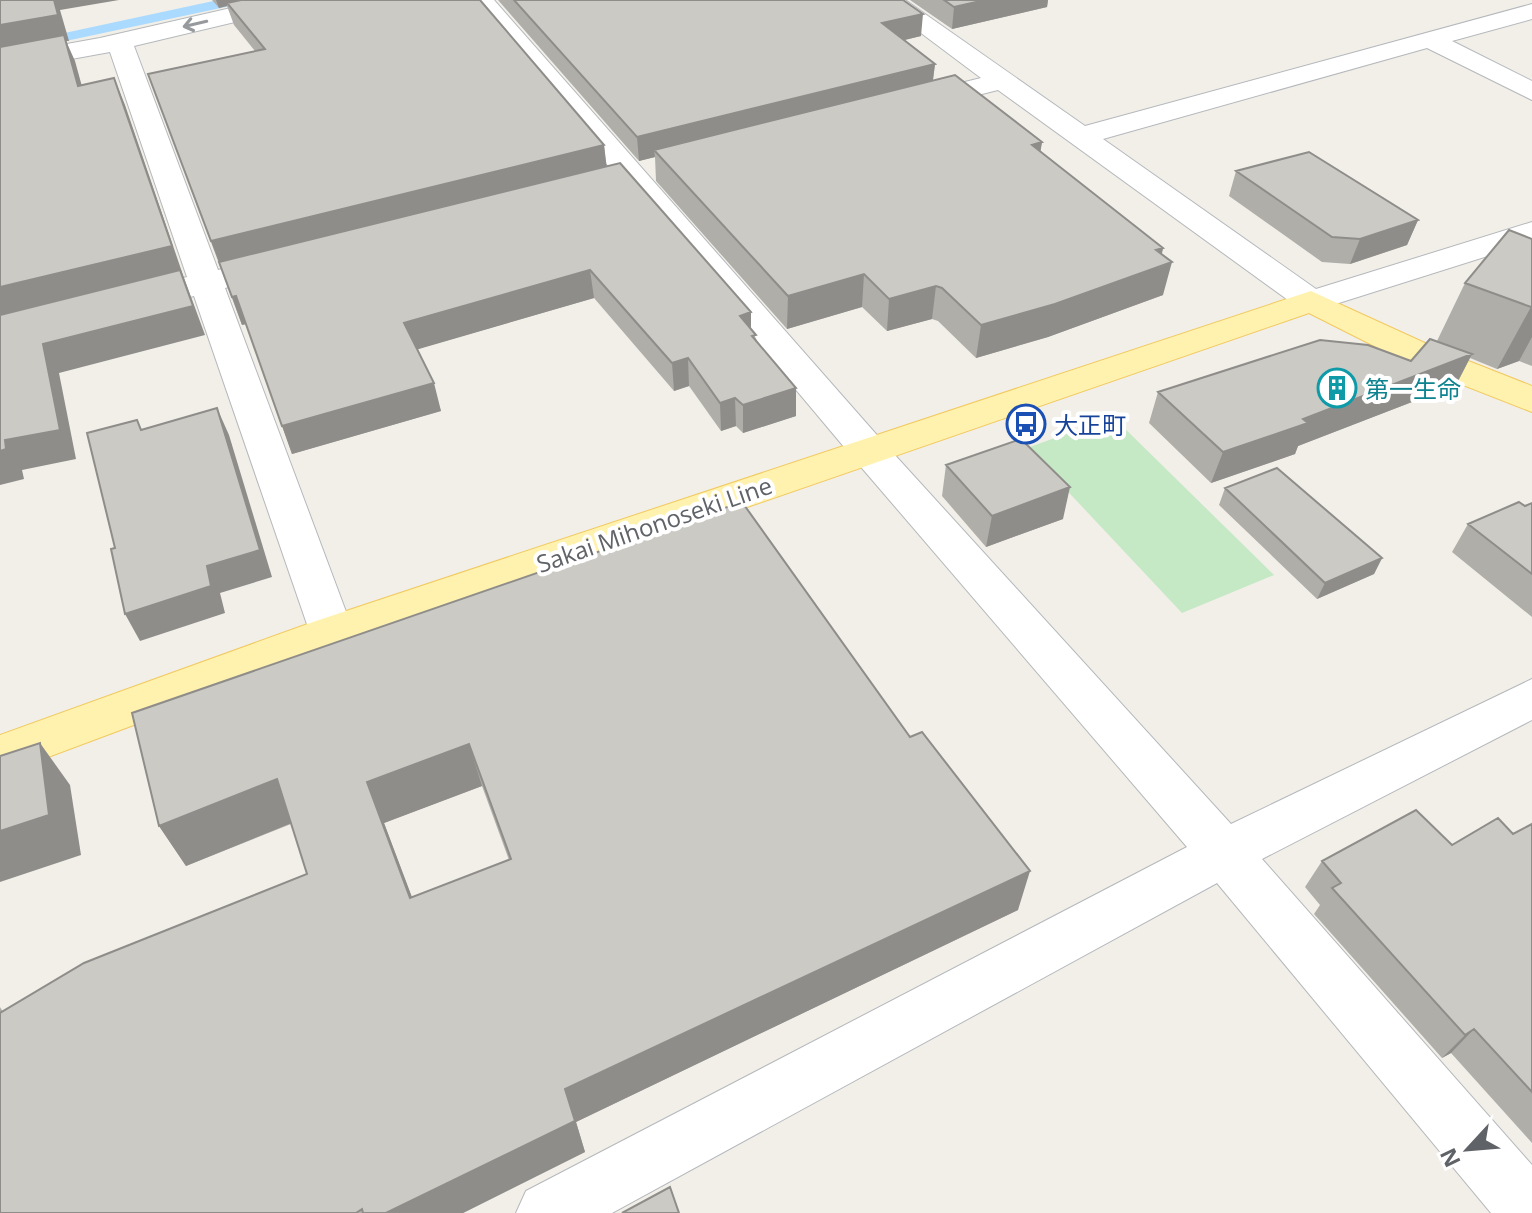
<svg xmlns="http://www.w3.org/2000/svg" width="1532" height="1213" font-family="'Open Sans','Noto Sans JP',sans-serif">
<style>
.green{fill:#c5e8c5}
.water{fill:#aadaff}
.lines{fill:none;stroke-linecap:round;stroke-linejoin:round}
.minor-casing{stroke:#b5b8bc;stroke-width:2}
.major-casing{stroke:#f2c960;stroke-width:2}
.minor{fill:#fff;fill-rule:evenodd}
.major{fill:#fff2af;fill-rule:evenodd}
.wall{fill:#afaea9;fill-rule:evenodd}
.shaded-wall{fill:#8f8d8a}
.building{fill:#cccac5;stroke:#8f8d8a;stroke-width:2;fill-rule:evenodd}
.oneway{stroke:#979a9d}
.labels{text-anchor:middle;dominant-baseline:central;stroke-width:8;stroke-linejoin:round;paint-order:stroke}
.culture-label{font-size:24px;fill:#0d838f;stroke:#fff;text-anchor:start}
.transit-label{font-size:24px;fill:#164399;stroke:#fff;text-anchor:start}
.street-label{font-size:24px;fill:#5f6368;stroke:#fff}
</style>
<rect width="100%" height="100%" fill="#f1efe8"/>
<path class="green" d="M1113,417L1274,575L1182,613L1027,448Z"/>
<path class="water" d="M218,0H258L0,55L32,40Z"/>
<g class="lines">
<defs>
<path id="minor" d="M266,0H310L307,5L134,46L218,270L281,254L293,257L298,264L293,271L225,288L354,633L348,645L332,650L316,645L310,633L194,296L130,312L118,309L113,302L118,295L187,277L110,52L0,72V56L100,38Z
M469,0H494L883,442L1231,824L1532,679V720L1262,859L1532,1165V1213H1491L1217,883L612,1213H516L526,1191L1187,847L855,460Z
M877,0H905L1085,126L1532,4V19L1452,41L1532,81V100L1427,48L1103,139L1316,289L1532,222V242L1323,308L1311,311L1299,308L998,90L914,111L904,109L900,103L904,97L981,78Z"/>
<path id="major" d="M1311,291L1438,349L1532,386V412L1412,365L1309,313L348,645L0,775V735L316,621Z"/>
</defs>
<use href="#minor" class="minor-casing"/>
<use href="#major" class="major-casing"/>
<use href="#minor" class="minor"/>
<use href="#major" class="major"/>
</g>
<path class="wall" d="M212,0H480L604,145L606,166L751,329L796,416L743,433L736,426L721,431L689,386L674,391L594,298L417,349L441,411L292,454L246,324L242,325L148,74L255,51L234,25L227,6L219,8Z
M498,0H903L921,36L904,40L935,64L933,80L1042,142L1040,151L1163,248L1162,254L1163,295L1048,337L976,358L938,321L932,319L887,331L862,307L787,329L656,181L655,157L639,161Z
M910,0H1048L1047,7L952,29Z
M1236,171L1418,220L1407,245L1350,264L1322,262L1229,196Z
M1532,239V366L1519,361L1497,369L1470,358L1456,385L1298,446L1295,454L1211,483L1149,423L1158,392L1411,361L1437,341L1465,283Z
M946,465L1063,519L986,547L942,496Z
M1225,488L1382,558L1374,574L1317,599L1219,505Z
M742,502L1018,910L576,1122L585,1152L463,1213H0V1007L3,1012L307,874L291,824L186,866L159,826ZM482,786L509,860L412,898L384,823Z
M1532,503V617L1452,552L1468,524L1525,506Z
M1532,824V1143L1451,1053L1442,1058L1314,914L1320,905L1305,887L1322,861L1452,845L1513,834Z"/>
<path class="shaded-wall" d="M54,0H119L60,10L69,41H66L75,61L89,112L0,53V25Z
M216,0H253L227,3V6L219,8Z
M985,0H1048L1047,7L952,29L954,7Z
M923,14L921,36L880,46L882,23Z
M935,64L932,87L654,150L655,157L639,161L637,137Z
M114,78L125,105L183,275L205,335L59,373L76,459L22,470L24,479L0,485V451L5,440L0,320V287Z
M1042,142L1037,173L1032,145Z
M604,145L607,169L220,265L211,241Z
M1418,220L1407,245L1350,264L1360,239Z
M1163,248L1158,268L1172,262L1163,295L1048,337L976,358L981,325Z
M590,270L594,298L412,351L404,323Z
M864,274L862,307L787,329L788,296Z
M936,286L932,319L887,331L889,299Z
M236,296L246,324L242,325L232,297Z
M1531,307H1532V337L1519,361L1497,369Z
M751,312V340L740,316Z
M1472,354L1456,385L1298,446L1295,454L1211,483L1223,452L1303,419Z
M688,358L689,386L674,391L672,363Z
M434,383L441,411L292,454L282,426Z
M796,388V416L743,433V405Z
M735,398L736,426L721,431L720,403Z
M217,408L229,435L272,577L220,593L225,613L140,641L125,614L207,566Z
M1070,487L1063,519L986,547L992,516Z
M1382,558L1374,574L1317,599L1325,583Z
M40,743L70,785L81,855L0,882V831Z
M469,744L482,786L384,823L427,937L410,898L367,782Z
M277,779L299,820L186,866L159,826Z
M1030,871L1018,910L576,1122L585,1152L463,1213H386L565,1089Z
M1474,1029L1451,1053L1442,1058L1465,1035Z"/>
<path class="building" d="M0,0H54L58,15L0,25Z
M241,0H480L604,145L211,241L148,74L265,49L227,3Z
M514,0H903L923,14L882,23L935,64L637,137Z
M944,0H985L954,7Z
M64,35L78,86L114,78L172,246L0,287V47Z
M955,75L1042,142L1032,145L1163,248L1156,250L1172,262L1055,304L981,325L942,288L936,286L889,299L864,274L788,296L654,150Z
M1309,152L1418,220L1360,239L1332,237L1236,171Z
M620,163L751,312L740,316L756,335L752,336L796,388L743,405L735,398L720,403L688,358L672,363L590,270L404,323L434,383L282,426L236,296L232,297L219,262Z
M1509,230L1532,239V307H1531L1465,283Z
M180,270L193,306L43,344L60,430L5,440L6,449L0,451V315Z
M1430,339L1472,354L1303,419L1308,423L1223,452L1158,392L1320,340L1368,345L1411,361Z
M217,408L260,550L207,566L211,586L125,614L111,549L115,548L87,433L137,420L141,430Z
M1021,439L1070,487L992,516L946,465Z
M1277,468L1382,558L1325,583L1225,488Z
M742,502L910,737L922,732L1030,871L565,1089L575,1121L386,1213H363L362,1209L356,1213H0V1013L84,963L307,874L277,779L159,826L132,713ZM469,744L511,859L410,898L367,782Z
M1519,502L1525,506L1532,503V574L1468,524Z
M40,743L49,815L0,831V756Z
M1416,810L1452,845L1498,818L1513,834L1532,824V1092L1474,1029L1465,1035L1332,888L1341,883L1322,861Z
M670,1187L679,1213H622Z"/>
<defs><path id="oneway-shaft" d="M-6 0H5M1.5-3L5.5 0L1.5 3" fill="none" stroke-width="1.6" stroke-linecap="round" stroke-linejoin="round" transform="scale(2)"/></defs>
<use class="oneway" href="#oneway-shaft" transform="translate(195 24) rotate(167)"/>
<defs>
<symbol id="building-ring" viewBox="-11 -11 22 22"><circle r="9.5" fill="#fff" stroke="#0f9aa8" stroke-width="1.5"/><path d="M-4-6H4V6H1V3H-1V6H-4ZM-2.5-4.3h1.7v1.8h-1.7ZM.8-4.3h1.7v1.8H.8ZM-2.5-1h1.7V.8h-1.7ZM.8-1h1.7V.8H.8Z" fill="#0f9aa8"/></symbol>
<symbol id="bus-ring" viewBox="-11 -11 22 22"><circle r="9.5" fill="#fff" stroke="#1a4fb4" stroke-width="1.5"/><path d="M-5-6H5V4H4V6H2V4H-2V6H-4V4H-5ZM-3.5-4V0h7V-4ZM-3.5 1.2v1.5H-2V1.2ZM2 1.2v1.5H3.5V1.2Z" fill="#1a4fb4"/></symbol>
</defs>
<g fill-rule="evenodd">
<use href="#building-ring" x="1315" y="366" width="44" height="44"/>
<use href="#bus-ring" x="1004" y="402" width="44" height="44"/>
</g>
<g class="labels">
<g class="culture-label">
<text x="1365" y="388">第一生命</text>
</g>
<g class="transit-label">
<text x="1054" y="424">大正町</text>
</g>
<g class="street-label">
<text transform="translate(654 524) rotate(-19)">Sakai Mihonoseki Line</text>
</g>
</g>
<g transform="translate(1468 1149) rotate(244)" stroke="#ffffff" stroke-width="6" paint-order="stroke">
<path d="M0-6L14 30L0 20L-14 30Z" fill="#5f6368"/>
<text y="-12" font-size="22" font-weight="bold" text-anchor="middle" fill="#5f6368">N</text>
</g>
</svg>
